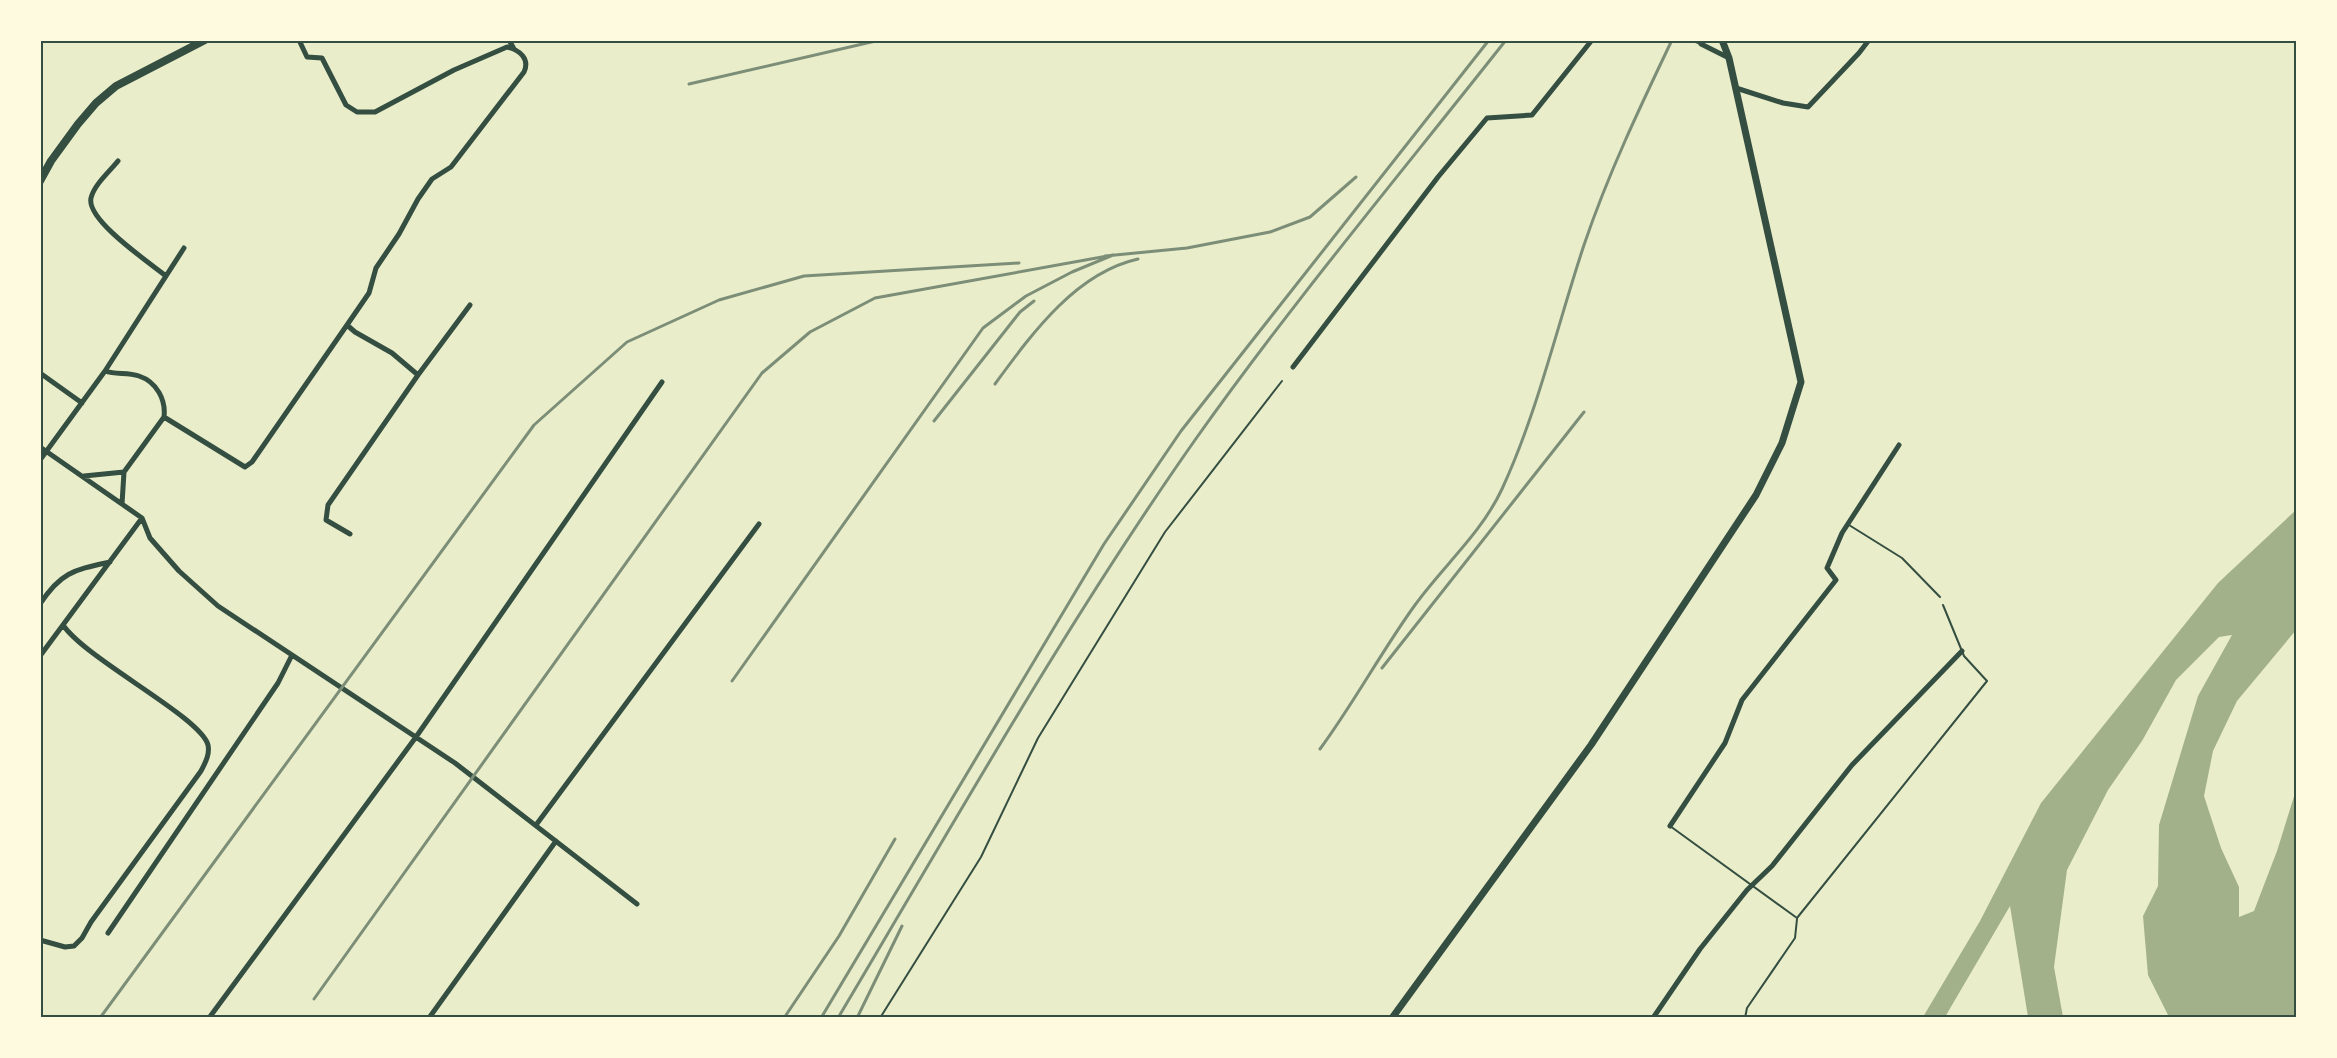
<svg xmlns="http://www.w3.org/2000/svg" width="2337" height="1058" font-family="Overpass,sans-serif">
<style>
.water{fill:#a3b18a}
.lines{fill:none;stroke-linecap:round;stroke-linejoin:round}
.service{stroke:#344e41;stroke-width:2}
.minor{stroke:#344e41;stroke-width:5}
.tertiary{stroke:#344e41;stroke-width:7}
.secondary{stroke:#344e41;stroke-width:8}
.rail{stroke:#7c8e77;stroke-width:3}
.neatline{fill:none;stroke:#344e41;stroke-width:2}
</style>
<rect width="100%" height="100%" fill="#e9edc9"/>
<path class="water" d="M2296,510V630L2237,701L2213,751L2204,796L2221,848L2239,887V917L2254,911L2277,851L2296,790V1017H2169L2148,975L2143,916L2158,886L2159,825L2198,696L2232,635L2219,637L2176,680L2142,741L2108,790L2067,870L2054,967L2063,1017H2028L2010,906L1945,1017H1923L1980,921L2041,803L2218,583Z"/>
<g class="lines">
<path class="service" d="M1690,40L1701,44L1704,40
M1849,525L1902,558L1940,597
M1670,826L1797,918L1987,681L1964,656L1943,605
M880,1018L981,857L1038,738L1165,532L1282,381
M1745,1018L1747,1008L1795,938L1797,919"/>
<path class="minor" d="M299,40L307,57L322,58L346,105L357,112H375L454,70L507,47C520,50 530,59 524,72L451,167L432,179L418,199L399,234L376,268L369,293L347,325L355,332L392,353L418,375L470,305
M509,40L514,49
M1701,44L1729,58
M1736,88L1783,103L1808,107L1859,53L1869,40
M118,161C109,172 94,185 91,198C86,220 150,263 166,276
M1293,367L1438,177L1487,118L1532,115L1592,40
M105,371C116,375 127,372 139,376C157,382 166,400 164,417L245,467L252,462L347,325
M40,373L82,403
M40,447L142,518L150,538L179,571L218,606L455,763L637,904
M40,460L105,371L184,248
M84,476L124,472
M122,504L124,472L164,417
M350,534L326,520L328,505L418,375
M40,604C61,572 74,570 110,562
M40,656L142,518
M536,825L759,524
M1670,826L1725,743L1742,700L1836,580L1827,568L1842,533L1899,445
M108,933L278,683L292,655
M40,940L65,947L74,946L82,938L91,922L201,771C205,763 210,755 208,745C201,717 87,660 63,625
M209,1018L416,737L662,382
M429,1018L556,841
M1653,1018L1700,949L1747,890L1772,866L1852,765L1962,651"/>
<path class="tertiary" d="M1392,1018L1591,745L1756,495L1782,443L1801,382L1729,58L1722,40"/>
<path class="secondary" d="M40,181L51,161L78,124L96,103L116,86L205,40"/>
<path class="rail" d="M689,84L880,40
M1105,256L1187,248L1270,232L1310,217L1356,177
M995,384C1031,335 1075,273 1138,259
M934,421L1020,312L1034,301
M1382,668L1584,412
M1320,749C1354,703 1381,652 1415,605C1443,566 1481,534 1502,489C1538,411 1557,326 1584,245C1608,174 1640,107 1672,40
M314,999L762,373L810,332L875,298L1113,255L1072,272L1026,296L983,328L732,681
M100,1018L534,425L627,342L719,300L804,276L1019,263
M784,1018L839,936L895,839
M821,1018L1104,544L1181,431L1489,40
M838,1018C954,823 1065,625 1195,440C1292,303 1402,172 1506,40
M857,1018L902,926"/>
</g>
<rect width="2337" height="1058" fill="none" stroke="#fefae0" stroke-width="84"/>
<rect x="42" y="42" width="2253" height="974" class="neatline"/>
</svg>
